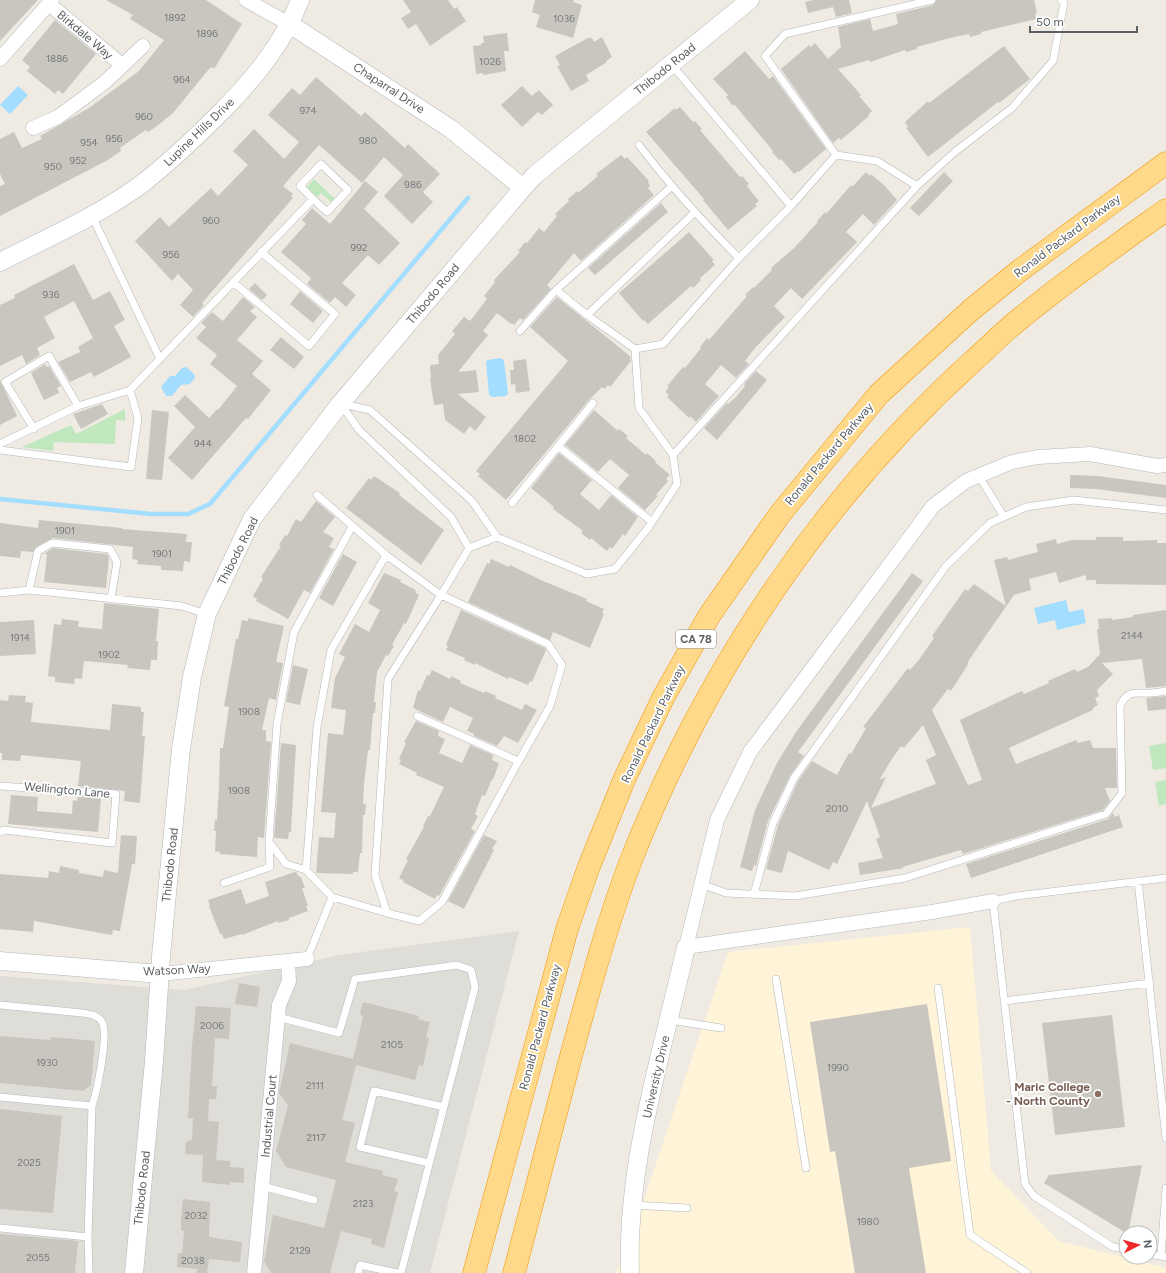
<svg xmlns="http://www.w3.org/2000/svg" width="1166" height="1273" font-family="Figtree,sans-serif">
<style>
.commercial{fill:#fff3d8}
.industrial{fill:#dfddd8}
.green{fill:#c1e7bf}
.water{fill:#a3ddff}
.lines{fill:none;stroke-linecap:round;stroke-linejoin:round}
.stream{stroke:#a3ddff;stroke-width:4.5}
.building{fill:#c9c6c0;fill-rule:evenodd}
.service-casing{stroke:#b4b7bb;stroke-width:8}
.minor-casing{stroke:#b4b7bb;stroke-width:15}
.tertiary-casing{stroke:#b4b7bb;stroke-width:19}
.motorway-casing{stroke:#f29600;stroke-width:23}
.service{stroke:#fff;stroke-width:7}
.minor{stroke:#fff;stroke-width:14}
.tertiary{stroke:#fff;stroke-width:18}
.motorway{stroke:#ffd98a;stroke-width:22}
.education-dot{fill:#8d6e63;stroke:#fff;stroke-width:1.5}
.labels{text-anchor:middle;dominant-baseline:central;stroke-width:3.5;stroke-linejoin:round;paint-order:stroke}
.number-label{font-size:10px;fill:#767a7b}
.shield{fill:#fff;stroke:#8c9092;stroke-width:1}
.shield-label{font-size:11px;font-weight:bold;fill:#5b6064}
.street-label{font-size:12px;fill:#5b6064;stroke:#fff}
.education-label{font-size:12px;font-weight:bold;fill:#785e54;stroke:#fff;text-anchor:end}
</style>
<rect width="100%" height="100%" fill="#efebe3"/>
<path class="commercial" d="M970,927L991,1171L1059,1241L1166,1268V1273H616L629,1243L728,952Z"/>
<path class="industrial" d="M519,931L430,1273H0V976L184,990L339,955Z"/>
<path class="green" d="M314,179L335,199L332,203L321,193L317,197L307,187Z
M125,409V421L116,420L115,444L54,442L53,451L22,447L71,425L76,434Z
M1166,743V768L1153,770L1149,746Z
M1166,780V804L1159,806L1155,782Z"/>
<path class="water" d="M18,86L28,95L10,114L0,105Z
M501,358L504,361L508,393L506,396L493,397L489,395L486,362L488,360Z
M186,367L194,374L195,378L190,384L181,385L172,396H166L161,387L170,376H175L182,368Z
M1066,600L1069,612L1083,609L1086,623L1057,630L1055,620L1038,624L1034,608Z"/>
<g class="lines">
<path class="stream" d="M0,499L151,514H188L210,504L468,198"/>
</g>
<path class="building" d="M0,0H38L0,41Z
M106,0H206L242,24L214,69L212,67L209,69L173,113L157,126L148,132L146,130L140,134L120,148L121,151L108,160L0,216V186L5,184L0,174V139L14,132L22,148L42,139L40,136L89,108L139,71L164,40L130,19L133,15Z
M403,0H448L454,9L457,7L466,21L430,46L416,24L408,29L401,18L411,12Z
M535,0H574L573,2L582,5L573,38L536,27L540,15L532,12Z
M813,0H849L852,13L836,17L833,7L808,13L805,2Z
M937,0H1034L1037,13L1035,14L1036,19L981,32V34L970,37L969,34L950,38L917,47V49L906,52L905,50L870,62L869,60L838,69L861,95L859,96L872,111L868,115L869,116L841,140L839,138L833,143L781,69L809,45L811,47L815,43L828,59L841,47L838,27L870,19L873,31L898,24L896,14L933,5Z
M55,20L96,54L63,94L58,90L55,94L27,71L30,67L22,60Z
M507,33L509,51H504L506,71L483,75V73L476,74L473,46L481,45V43H484L483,36Z
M602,37L612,57L606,61L607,62L586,75L589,81L571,91L557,66L560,65L555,56L588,38H592L594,42Z
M1004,46L1030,79L999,103L998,102L928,157L906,128L908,127L905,122L928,101L929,103Z
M745,51L769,79L773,76L826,149L799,172L798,171L794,174L781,159L779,160L772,152L773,151L734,104L733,106L726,97L728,95L713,79Z
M316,77L361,116L365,112L405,148L408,144L440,174L423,192L433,202L412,224L384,196L403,175L384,157L362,183L319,145L283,186L293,194L291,196L293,198L202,303L204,305L193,317L180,305L193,290L178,274L172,281L135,241L160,217L169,227L211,188L218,196L248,165L233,151L254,129L284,159L299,142L268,115L292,88L300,95Z
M522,86L532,96L539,90L553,105L542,115L538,112L522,127L501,105Z
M680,107L693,122L695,121L702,129L700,130L740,177L742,176L749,184L747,186L759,201L755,204L757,206L728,230L703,200L704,199L646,132L675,108L676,110Z
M621,155L625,159L627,157L649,181L648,183L650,186L648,188L654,195L581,261L574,253L547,285L551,289L523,320L520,318L514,325L512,323L511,324L497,313L483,331L488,335L458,372L476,370L479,392L458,394L486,417L475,431L470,426L464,434L445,420L443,404L434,405L430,379H431L430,365L439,364L438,355L455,334L452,331L464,317L470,321L487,299L484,296L495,282L494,280L520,252L518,251L525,242L527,243L539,228L544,232L557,216L555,214L569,201L568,199L577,191L578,193L598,176L596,174Z
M866,172L870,176L871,174L885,186L897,200L874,225L863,214L846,232L857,242L802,299L791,288L774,306L785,317L755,348L745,361L749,364L736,378L721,365L705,384L719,396L696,422L690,416L689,418L667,397L669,395L665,392L669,387L667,386L683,367L685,368L701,348L700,347L707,338L709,340L747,296L745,295L753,287L754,288L772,270L771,268L794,248L818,222L817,221L825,212L826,214L851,185L852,187Z
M944,172L953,181L919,216L910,208Z
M365,181L378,192L364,209L400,243L379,265L368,255L342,283L356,295L346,307L335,297L330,303L307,284L311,278L281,252L306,224L302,220L312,208L330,224Z
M661,203L668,212L595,275L588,268Z
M689,232L714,260L712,261L715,265L700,278L701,280L693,288L691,286L648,324L644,320L643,321L619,293Z
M74,264L93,300L110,291L125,320L114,326L131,357L94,377L91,372L70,382L58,362L80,352L78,347L93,338L74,301L44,317L55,338L37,348L40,355L26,364L22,355L0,366V305L15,298L14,295Z
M255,283L267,295L262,300L249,289Z
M300,291L323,311L313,323L290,304Z
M243,297L255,307L250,311L257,317L237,340L263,361L252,374L271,390L248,419L246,418L192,480L168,458L195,427L174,406L185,395L209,418L217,409L218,410L237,386L210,364L217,355L196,338L206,327L201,323L212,312L223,321Z
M557,297L630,356L631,361L610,387L608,385L605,389L602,387L589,400L506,500L478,476L480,474L476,471L568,361L530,327Z
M281,337L304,357L294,369L270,350Z
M526,359L530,391L516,393L515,384L511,385L510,370H514L513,361Z
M45,364L46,367L49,366L61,386L57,388L59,393L44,400L31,373Z
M756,371L767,380L717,440L704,428L727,403L728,404L736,397L745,386L744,384Z
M0,380L17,416L0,425Z
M102,404L108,414L81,429L73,414Z
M152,410L169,412L162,480L146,479Z
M594,410L618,431L619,429L628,436L626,438L646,455L647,453L656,461L655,462L670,475L666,479L668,481L656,495L658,496L645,510L618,488L629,475L610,459L598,472L565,445Z
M559,453L592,480L580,494L599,510L611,495L638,517L625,536L623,534L612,549L610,547L607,551L591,538L590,540L581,533L583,531L553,509L554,507L531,488Z
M1070,475L1097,476L1166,485V498L1096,489L1070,488Z
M374,476L400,493L399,495L444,530L421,565L346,508L369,478L371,480Z
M316,501L335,517L323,532L334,538L329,547L334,549L310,593L304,590L288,619L256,601L257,599L253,596L263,579L261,577L281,546L279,545L285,535L287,536L296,519L301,522Z
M39,520L122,528V529L187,534L186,542H192L190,562L184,561L183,571L161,570V566L137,564L138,560L132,559L133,547L53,538L36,547L33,552L21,551L20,558L0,556V523L38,528Z
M1096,537H1123V541L1157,540V543H1166V585L1096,584V580H1086V575L1059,583L1056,572L1029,579L1031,590L1014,595L969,660L967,666L951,691L948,689L932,710L968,785L982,780L960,720L1022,691L1024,694L1049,683L1048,681L1075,669L1077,672L1088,667L1100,654L1097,629H1099L1098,619L1112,618V620L1133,617V615L1166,610V686L1146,688L1142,659L1102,663L1113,674L1097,690L1099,696L1095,698L1098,705L1093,708V710L1009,748L1016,764L1076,740L1078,743L1090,740L1093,748H1116L1117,788H1105L1110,801L1103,810L963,854L961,850L902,867L904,868L860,875L858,863L883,858L876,839L880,837L867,801L837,864L833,862L829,870L788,851L782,873L766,869L778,825L798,781L812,761L837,775L849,753L851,754L866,728L863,727L908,668L910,670L918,661L934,638L932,636L965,589L968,591L974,584L1006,606L994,560L1007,557L1008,560L1038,552L1036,544L1056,539L1057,544L1072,540H1096ZM923,725L936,755L926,760L936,784L871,808L886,777L879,780L892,759L901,746L904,748Z
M53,548L107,554L109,557L106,588L44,582L47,554H44Z
M343,554L357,562L333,606L319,598Z
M491,559L509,567L510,565L543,581L587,599L586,601L604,609L602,613L604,614L590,648L553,632L550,640L468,602L487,563L489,564Z
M384,573L401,580L400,582L416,590L415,592L419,595L406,624L404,623L392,645L394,646L388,656L386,655L377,672L374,702H376L375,713H373L370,750H368L364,784L363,804H366L365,815H363L362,853H360L358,872H353V874L316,873L319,837L334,838L336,813L321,812L328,733L343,735L346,710L331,708L335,678L345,657L339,654L355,624L369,632L380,610L368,603Z
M912,573L923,581L798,752L804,756L790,776L768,821L756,866L754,865L752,871L740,867L755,810L777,763L796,732Z
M104,603L159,609L156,641H158L157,660H151L150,670L127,668L128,665L84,661L82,679L75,678L74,684L55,682V677L48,676L54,624L61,625L62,619L79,621L78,627L102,629Z
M461,610L545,648L546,650L532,682L530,681L528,685L509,677L508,679L475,663V665L464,660L465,658L446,650L448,646L446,645Z
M248,618L284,626L276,662L283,663L276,700L269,698L262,730H266V741L271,742L264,838L258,837L257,857L220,854V852L215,851L216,831H214L215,820H217L219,785L220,748H223L229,707L224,706L236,639H238L242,620L248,621Z
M34,620L36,654L0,656V622Z
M293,665L308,669L300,705L286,702Z
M432,670L450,679L451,676L461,681L460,683L484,693L485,691L496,696L495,698L522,710L525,704L537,710L518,743L504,736L497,746L474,736V734L467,731L473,718L450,707L443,722L413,708L418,690L420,691L427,675L429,676Z
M9,695L26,696L25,702L33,703L31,722L110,730L112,704L141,707V712H144L142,736H145L140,803L124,801L125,791L78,786L81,761L21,755L20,761L2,760V753H0V700L8,701Z
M1166,696V709L1148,711L1146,698Z
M416,721L439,731L438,736L445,739L439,753L462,763L470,745L493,755L492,760L499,763L493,780L492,779L485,796L482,795L475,814L478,816L471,829L475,831L439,896L437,895L435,899L403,882V880L399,878L408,860L406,859L424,827L423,826L428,816H430L444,787L416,775L417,773L399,764L401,760L399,759L406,743L404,742Z
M281,743L296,745L291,832H289L288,839L274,838Z
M11,795L38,797L37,811L72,814L73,800L77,801L78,796L101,798L98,832L8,824Z
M1113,813L1115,817L1119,815L1123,827L971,878L966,864L1108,819Z
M121,835L137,836L135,864H132L120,931L113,930L112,935L34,921L33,932L0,929V874L48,878L49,871L59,873L60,866L79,870V873L103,877L104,870L118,873Z
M484,835L497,841L492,849L494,850L464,909L448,901Z
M295,872L297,873L299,877H301L305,888H302L308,906H306L308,911L289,918V920L278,923V921L242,935V934L224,939L222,934H220L209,906H210L208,900L241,889L246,904L269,896L265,882Z
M239,983L260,987L257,1007L235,1004Z
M363,1002L419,1016L418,1019L430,1022L426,1037L429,1038L423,1066L419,1065L415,1080L356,1065L342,1120L355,1123L345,1162L383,1171L382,1175L398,1179L394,1191L398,1192L384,1248L371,1244L372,1239L341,1231L330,1273H271L264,1261L273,1215L324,1228L336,1180L286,1167L276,1151L288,1105L279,1093L290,1043L353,1059L363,1017L360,1014Z
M927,1004L951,1161L909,1168L926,1273H855L835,1151L830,1152L810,1022Z
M196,1006L231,1008L229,1039L215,1038L212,1086H217L216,1099H209L208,1121L219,1122L216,1160L230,1161V1167L244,1168V1183L230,1182V1185L202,1182L203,1155L185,1154L186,1142L192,1140L193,1118H188L192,1046Z
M1112,1015L1125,1127L1055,1135L1042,1023Z
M0,1036L50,1040L51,1037L95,1041L91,1085L83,1091L0,1083Z
M0,1109L62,1116L53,1213L0,1209Z
M1142,1165L1128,1233H1126L1044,1183L1049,1175Z
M183,1199L210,1202L209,1237L242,1242L240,1262L209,1259L207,1273H197V1269L177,1267L178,1253H182L184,1231L181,1230V1220Z
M0,1234L78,1241L75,1273H0Z"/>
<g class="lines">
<defs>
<path id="service" d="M671,64L791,206
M639,145C671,187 702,221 739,258
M836,155L765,56L785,34L932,0
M92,216L160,359
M233,282L309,346L335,314L261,252
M556,290L587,315L635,349L663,344L739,258L791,206L836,155L877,161L917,186
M587,315L694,213
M520,331L556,290L671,187
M341,404L359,430L451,517L469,548
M343,404L370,410L472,501L497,537
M34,429L5,382L49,356L78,406
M0,444L78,406L130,390L313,199L300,186L321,164L348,190L327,212L313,199
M558,446L652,522
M0,450L131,467L138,418L130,390
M673,455L917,186L956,151L1012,108L1053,61L1064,3L1061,0
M979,476L1004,517
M317,495L386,555L441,595L469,548L497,537L587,574L615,569L648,528L677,484L673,455L639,408L635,349
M512,503L593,403
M386,555L331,650L317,727L306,870L332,897L387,913
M29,590L38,551L52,543L110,549L117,562L111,599
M0,593L29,590L182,606L206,614
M441,595L548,644L562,665L550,706L516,766L442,902L419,921L387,913L375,875L388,679Z
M417,716L518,761
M0,786L116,794L112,843L4,830L0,832
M306,870L286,864L269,842L277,724L294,632L352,527
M1138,881L1166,1138
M224,883L270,867L269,842
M701,884L726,893L795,896L905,878L1106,814L1122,793L1120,706C1128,689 1135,694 1150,693C1155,693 1161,692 1166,691
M754,894L773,823L794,778L946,566L990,523L1026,507L1074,500L1166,510
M307,959L332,897
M776,979L806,1168
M938,988L970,1235L1027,1273
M1004,1001L1150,983
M0,1005L82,1013C89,1014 98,1015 102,1022C109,1034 97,1092 92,1106L88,1237
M278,1017L339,1033L355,979L457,965L471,970L475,987L401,1273
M670,1020L721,1028
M0,1097L92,1106
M429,1163L360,1147L374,1091L444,1107
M262,1186L314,1200
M633,1205L687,1208
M0,1228L88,1237L89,1273
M1126,1249L1113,1247L1034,1196L1025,1184L993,901L1016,896L1166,878
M1150,1254L1166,1257
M1161,1256L1166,1188
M358,1273L360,1265L397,1273"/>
<path id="minor" d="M246,0L291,25
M49,4L122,65
M0,59L52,0
M33,128L58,117L105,82L143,46
M993,901L932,912L686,947L717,820L750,752L933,506L966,481L1012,462L1038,457L1090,454L1157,466L1166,465
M160,974L307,959
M254,1273L279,1005L289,981L288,961"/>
<path id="tertiary" d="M291,25L451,129L523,188
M0,262C47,238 96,217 139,186C168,164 194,139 220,113C253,80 283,44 300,0
M0,961L160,974
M134,1273L154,1061L161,956L181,749L192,677L207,614L252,519L340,404L523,188L535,175L750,0
M630,1273C626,1165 662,1053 686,947"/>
<path id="motorway" d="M474,1273L567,929L588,869L624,780L663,698L709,616L780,514L879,394L971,310L1019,271L1166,163
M514,1273C532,1204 550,1136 568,1067C587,998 605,929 630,863C705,672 821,499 973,361C989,347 1004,331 1021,318C1067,280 1117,245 1166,210"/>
</defs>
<use href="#service" class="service-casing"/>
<use href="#minor" class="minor-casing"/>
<use href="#tertiary" class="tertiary-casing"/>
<use href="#motorway" class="motorway-casing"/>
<use href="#service" class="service"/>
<use href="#minor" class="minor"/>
<use href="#tertiary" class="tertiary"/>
<use href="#motorway" class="motorway"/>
</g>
<circle class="education-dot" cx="1098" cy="1094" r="4"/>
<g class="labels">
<g class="number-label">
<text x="175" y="17">1892</text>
<text x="564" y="18">1036</text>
<text x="207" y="33">1896</text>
<text x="57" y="58">1886</text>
<text x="490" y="61">1026</text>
<text x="182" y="79">964</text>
<text x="308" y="110">974</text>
<text x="144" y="116">960</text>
<text x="114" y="138">956</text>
<text x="368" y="140">980</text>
<text x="89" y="142">954</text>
<text x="78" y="160">952</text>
<text x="53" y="166">950</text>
<text x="413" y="184">986</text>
<text x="211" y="220">960</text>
<text x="359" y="247">992</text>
<text x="171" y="254">956</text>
<text x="51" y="294">936</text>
<text x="525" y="438">1802</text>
<text x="203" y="443">944</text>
<text x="65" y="530">1901</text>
<text x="162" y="553">1901</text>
<text x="1132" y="635">2144</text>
<text x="20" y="637">1914</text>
<text x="109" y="654">1902</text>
<text x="249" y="711">1908</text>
<text x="239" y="790">1908</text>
<text x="837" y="808">2010</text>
<text x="212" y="1025">2006</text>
<text x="392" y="1044">2105</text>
<text x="47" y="1062">1930</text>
<text x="838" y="1067">1990</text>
<text x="315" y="1085">2111</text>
<text x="316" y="1137">2117</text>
<text x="29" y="1162">2025</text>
<text x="363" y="1203">2123</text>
<text x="196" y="1215">2032</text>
<text x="868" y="1221">1980</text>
<text x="300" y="1250">2129</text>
<text x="38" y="1257">2055</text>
<text x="193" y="1260">2038</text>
</g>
<rect class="shield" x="676" y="630" width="40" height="18" rx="3"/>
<g class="shield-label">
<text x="696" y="639">CA 78</text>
</g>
<g class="street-label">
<text transform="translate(85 35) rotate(40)">Birkdale Way</text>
<text transform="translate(665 69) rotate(-39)">Thibodo Road</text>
<text transform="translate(389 88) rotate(33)">Chaparral Drive</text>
<text transform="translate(199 132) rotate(-44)">Lupine Hills Drive</text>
<text transform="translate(1067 236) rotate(-37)">Ronald Packard Parkway</text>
<text transform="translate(433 294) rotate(-50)">Thibodo Road</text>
<text transform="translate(829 454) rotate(-50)">Ronald Packard Parkway</text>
<text transform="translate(238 551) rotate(-63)">Thibodo Road</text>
<text transform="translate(653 724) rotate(-64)">Ronald Packard Parkway</text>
<text transform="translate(67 790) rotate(5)">Wellington Lane</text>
<text transform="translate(170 865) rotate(-84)">Thibodo Road</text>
<text transform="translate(177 970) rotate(-3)">Watson Way</text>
<text transform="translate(540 1027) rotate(-75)">Ronald Packard Parkway</text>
<text transform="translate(656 1077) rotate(-77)">University Drive</text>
<text transform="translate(269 1116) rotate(-85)">Industrial Court</text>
<text transform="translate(142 1188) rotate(-84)">Thibodo Road</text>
</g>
<g class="education-label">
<text x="1090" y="1087">Maric College<tspan x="1090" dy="14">- North County</tspan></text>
</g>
</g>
<g transform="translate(1138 1245) rotate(84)"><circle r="19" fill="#ffffff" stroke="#bdbfc1"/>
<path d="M0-3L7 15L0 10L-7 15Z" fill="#ef2b29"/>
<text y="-6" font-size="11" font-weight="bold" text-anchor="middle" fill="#5b6064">N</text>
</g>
<path d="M1030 26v6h107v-6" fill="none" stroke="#5b6064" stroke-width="2"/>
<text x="1036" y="26" font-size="12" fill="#5b6064" stroke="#ffffff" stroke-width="3" paint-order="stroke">50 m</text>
</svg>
